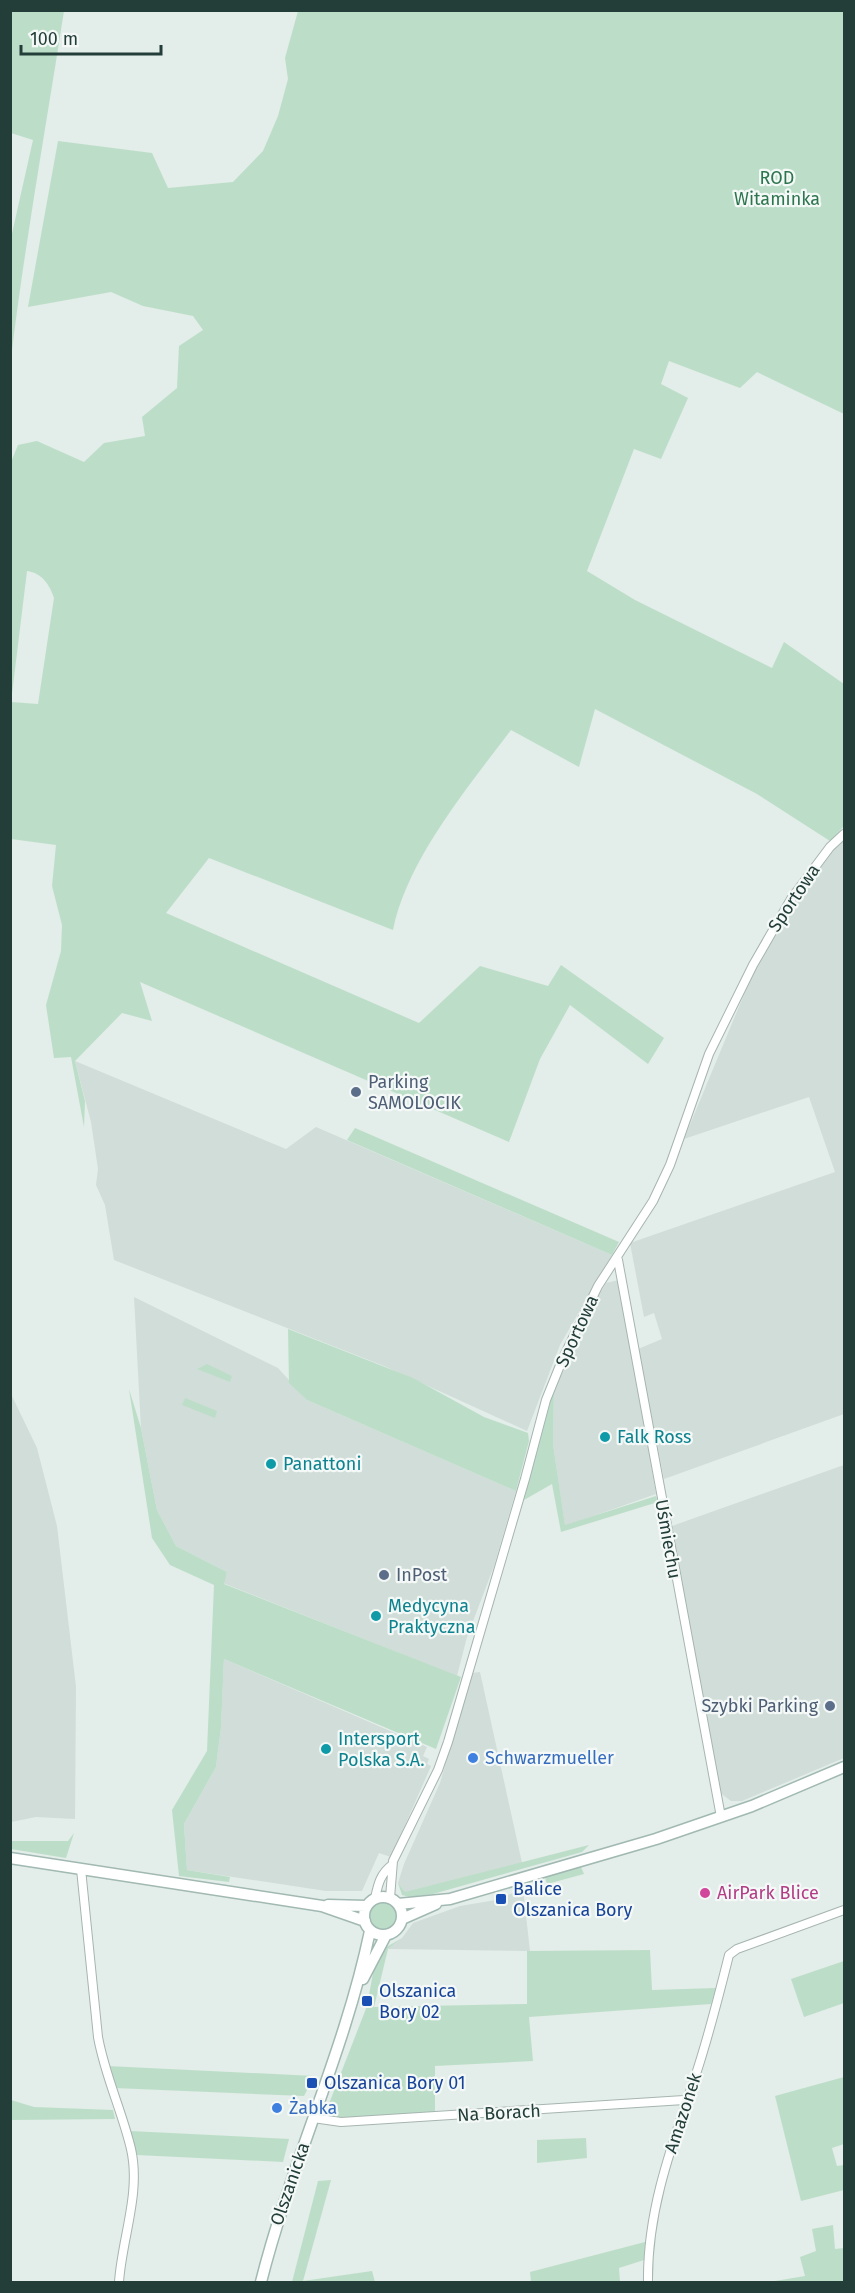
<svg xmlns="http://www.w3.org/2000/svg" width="855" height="2293" font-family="'Fira Sans',sans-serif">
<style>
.built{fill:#d1ddd8}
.green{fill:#bcdec8;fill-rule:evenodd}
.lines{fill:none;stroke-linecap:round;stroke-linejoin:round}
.street-casing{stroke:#a6b5b1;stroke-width:10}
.secondary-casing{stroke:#a1b9b2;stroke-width:13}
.street{stroke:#fff;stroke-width:8}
.secondary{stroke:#fff;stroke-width:10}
.service-dot{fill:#5c6f8a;stroke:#f4f9f7;stroke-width:2}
.culture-dot{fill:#0f9aa8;stroke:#f4f9f7;stroke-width:2}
.shop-dot{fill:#3f7fe0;stroke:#f4f9f7;stroke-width:2}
.hotel-dot{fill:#d1479c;stroke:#f4f9f7;stroke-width:2}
.transit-dot{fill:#1a4fb4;stroke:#f4f9f7;stroke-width:2}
.labels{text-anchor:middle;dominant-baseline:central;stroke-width:4.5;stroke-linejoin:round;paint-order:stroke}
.park-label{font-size:18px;fill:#2d754f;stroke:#f4f9f7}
.street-label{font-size:18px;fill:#233e39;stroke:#f4f9f7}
.service-label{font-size:18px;fill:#4e5e75;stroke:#f4f9f7;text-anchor:start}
.culture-label{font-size:18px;fill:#0d838f;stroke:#f4f9f7;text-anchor:start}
.shop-label{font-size:18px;fill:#366cbe;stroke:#f4f9f7;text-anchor:start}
.transit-label{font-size:18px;fill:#164399;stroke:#f4f9f7;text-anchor:start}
.hotel-label{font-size:18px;fill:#b23c85;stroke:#f4f9f7;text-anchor:start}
</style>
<rect width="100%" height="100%" fill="#e3ede9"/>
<path class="built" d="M844,836V1414L664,1479L638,1349L662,1339L654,1313L644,1317L630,1243L835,1172L809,1097L684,1139L755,968L799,892Z
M75,1061L286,1149L316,1127L612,1255L560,1345L527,1431L384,1366L114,1260L105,1205L96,1185L98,1169L91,1122Z
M619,1280L656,1494L565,1526L553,1444L554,1388L586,1330L593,1315L590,1310L606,1283Z
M134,1297L278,1368L307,1400L516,1491L494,1566L467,1637L457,1676L223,1583L227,1572L176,1546L157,1510L141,1428Z
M11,1394L37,1448L57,1526L76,1687L75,1819L36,1817L11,1822Z
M844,1465V1758L742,1801H731L719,1792L672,1526Z
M224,1659L427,1747L423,1756L429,1759L427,1764L431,1766L391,1857L379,1853L362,1891H326L187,1870L184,1824L216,1767L221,1728Z
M480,1672L522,1863L405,1893L398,1883L404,1864L440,1783L472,1673Z
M523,1889L530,1951L388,1949L402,1938L413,1923L460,1906L496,1900Z"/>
<path class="green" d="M11,10L64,11C46,127 25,242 11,358V238L33,140L11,133Z
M298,11H844V414L757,372L740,388L669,361L661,384L688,398L661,459L634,449L587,571L635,600L772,668L784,642L844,684V826L830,841L757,794L595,709L579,767L511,730C468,787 407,860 393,930L209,858L166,913L419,1023L480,966L548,986L561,965L664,1038L648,1064L570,1005L540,1059L509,1142L140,982L152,1021L122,1013L75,1061L85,1101L84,1127L71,1057L54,1058L46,1005L61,951L62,925L52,886L56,845L11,839V462L18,445L37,441L84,462L104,443L145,436L142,417L177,388L179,346L203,330L193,316L143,306L111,292L28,307L58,141L152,153L168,188L233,182L263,151L278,116L288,79L285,58ZM27,571C42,573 50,585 54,598L38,704L11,702Z
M355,1128L619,1242L612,1255L347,1140Z
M288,1329L413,1378L484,1417L528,1433L529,1441L516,1491L307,1400L289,1383Z
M207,1364L232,1376L230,1382L197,1369Z
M554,1388L553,1444L565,1525L656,1496L658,1502L561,1532L552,1484L524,1500Z
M129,1389L141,1428L157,1510L176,1546L227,1572L224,1584L461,1677L436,1749L224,1659L221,1728L216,1767L184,1824L187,1870L230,1877L229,1882L179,1876L172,1810L207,1751L214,1585L170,1565L152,1538Z
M185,1398L217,1411L215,1418L182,1405Z
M74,1833L66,1858L11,1849V1841H68Z
M589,1845L582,1852L433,1894L410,1897L402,1895L398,1883L405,1892Z
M581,1867L584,1874L547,1884L545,1877Z
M370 1916a14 14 0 1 1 28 0a14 14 0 1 1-28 0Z
M402,1938L388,1949L374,2007L527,2004V1951L650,1950L652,1990L716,1988L711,2004L529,2017L533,2061L435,2066V2113L331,2119L325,2114L367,2006L373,1973L383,1949Z
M844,1961V2003L804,2017L791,1979Z
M107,2066L314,2076L304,2096L114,2088Z
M844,2077V2144L832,2148L837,2166L844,2165V2190L801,2201L775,2096Z
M11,2100L34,2107L113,2110L115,2119L11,2120Z
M130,2131L289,2139L283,2162L137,2155Z
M586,2138L587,2158L537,2163V2140Z
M331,2180L303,2281L372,2271L375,2282H292L318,2181Z
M833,2225L835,2249L844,2248V2282H769L805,2276L800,2257L816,2251L812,2229Z
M645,2242L644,2260L619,2268L620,2282H531L530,2272Z"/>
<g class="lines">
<defs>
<path id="street" d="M618,1260L721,1817
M81,1869L98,2037C105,2076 122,2111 131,2149C141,2193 122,2238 119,2282
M375,1898C378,1885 380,1874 392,1865
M390,1898L393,1861L438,1770L448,1742L525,1479L546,1400L563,1358L598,1286L653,1201L670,1165L709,1054L753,965L791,899L830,847L844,834
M313,2118L341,2122L684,2100
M648,2282C647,2209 673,2142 696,2074C709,2035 719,1995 729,1955L737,1949L844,1910"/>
<path id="secondary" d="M10,1858L322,1906L365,1921
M364 1916a19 19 0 1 1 38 0a19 19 0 1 1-38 0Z
M398,1904L450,1899L656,1839L752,1806L844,1767
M328,1905L366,1906
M402,1919L436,1904
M363,1979L386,1935
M261,2282C291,2163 345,2051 370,1931"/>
</defs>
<use href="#street" class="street-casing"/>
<use href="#secondary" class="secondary-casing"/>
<use href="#street" class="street"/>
<use href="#secondary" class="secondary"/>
</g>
<g class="service-dot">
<circle cx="356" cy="1092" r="6"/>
<circle cx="384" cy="1575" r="6"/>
<circle cx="830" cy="1706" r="6"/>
</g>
<g class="culture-dot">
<circle cx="605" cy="1437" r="6"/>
<circle cx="271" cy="1464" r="6"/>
<circle cx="376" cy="1616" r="6"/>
<circle cx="326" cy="1749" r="6"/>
</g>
<g class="shop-dot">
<circle cx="473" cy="1758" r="6"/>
<circle cx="277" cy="2108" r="6"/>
</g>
<circle class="hotel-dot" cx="705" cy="1893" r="6"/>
<g class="transit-dot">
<rect x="495" y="1893" width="12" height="12" rx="3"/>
<rect x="361" y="1995" width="12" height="12" rx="3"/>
<rect x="306" y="2077" width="12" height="12" rx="3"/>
</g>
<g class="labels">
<g class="park-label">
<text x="777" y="178">ROD<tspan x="777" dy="21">Witaminka</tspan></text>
</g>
<g class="street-label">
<text transform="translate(794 898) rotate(-56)">Sportowa</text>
<text transform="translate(577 1331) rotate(-65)">Sportowa</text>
<text transform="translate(668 1539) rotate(80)">Uśmiechu</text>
<text transform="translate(499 2113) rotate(-3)">Na Borach</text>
<text transform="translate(683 2113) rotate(-72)">Amazonek</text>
<text transform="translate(290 2184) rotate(-71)">Olszanicka</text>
</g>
<g class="service-label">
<text x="368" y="1082">Parking<tspan x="368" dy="21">SAMOLOCIK</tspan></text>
<text x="396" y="1575">InPost</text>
<text x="818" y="1706" text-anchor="end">Szybki Parking</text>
</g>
<g class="culture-label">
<text x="617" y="1437">Falk Ross</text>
<text x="283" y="1464">Panattoni</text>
<text x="388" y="1606">Medycyna<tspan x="388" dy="21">Praktyczna</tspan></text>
<text x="338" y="1739">Intersport<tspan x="338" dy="21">Polska S.A.</tspan></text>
</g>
<g class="shop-label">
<text x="485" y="1758">Schwarzmueller</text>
<text x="289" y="2108">Żabka</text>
</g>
<g class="transit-label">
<text x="513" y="1889">Balice<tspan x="513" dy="21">Olszanica Bory</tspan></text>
<text x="379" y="1991">Olszanica<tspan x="379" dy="21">Bory 02</tspan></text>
<text x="324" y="2083">Olszanica Bory 01</text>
</g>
<g class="hotel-label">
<text x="717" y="1893">AirPark Blice</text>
</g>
</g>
<rect width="855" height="2293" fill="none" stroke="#233e39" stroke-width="24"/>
<path d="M21 45v9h140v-9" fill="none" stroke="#233e39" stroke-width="3"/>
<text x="30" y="45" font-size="18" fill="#233e39" stroke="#f4f9f7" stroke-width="4.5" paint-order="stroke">100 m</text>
</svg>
